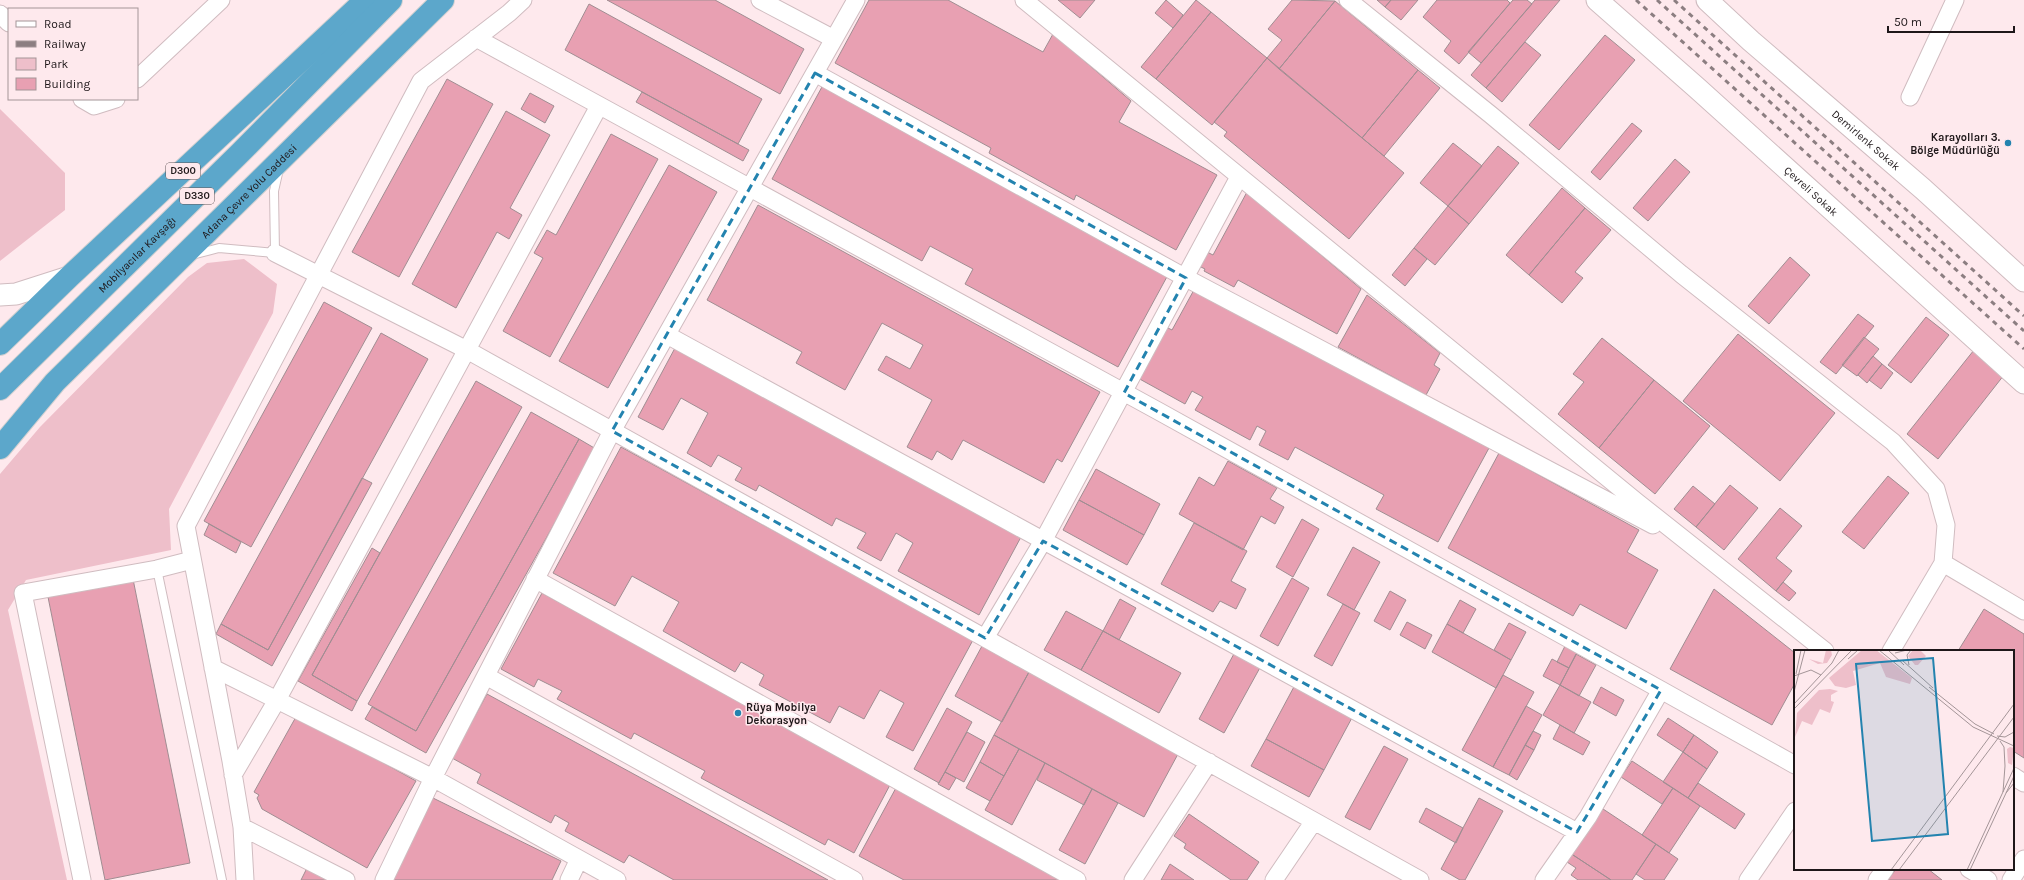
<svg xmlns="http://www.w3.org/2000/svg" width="2024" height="880" font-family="Karla,sans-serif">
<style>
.green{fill:#eebfca}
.building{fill:#e8a0b2;stroke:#a08d92}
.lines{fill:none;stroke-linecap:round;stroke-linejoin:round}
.service-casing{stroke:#d0bcc0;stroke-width:10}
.minor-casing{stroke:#d0bcc0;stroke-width:19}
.tertiary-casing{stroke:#d0bcc0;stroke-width:23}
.trunk-casing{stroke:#d2d1d1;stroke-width:24}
.service{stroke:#fff;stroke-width:8}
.minor{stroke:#fff;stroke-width:17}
.tertiary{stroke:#fff;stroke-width:21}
.trunk{stroke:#5ca7cb;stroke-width:22}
.rail{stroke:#8c7e81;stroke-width:3;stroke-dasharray:5 5;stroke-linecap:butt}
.marked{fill:none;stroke:#2383af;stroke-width:3;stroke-dasharray:8 5;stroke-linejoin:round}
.poi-dot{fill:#2383af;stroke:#fee9ed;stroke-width:1.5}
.labels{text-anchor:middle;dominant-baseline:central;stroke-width:3;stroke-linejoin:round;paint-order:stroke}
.shield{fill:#fee9ed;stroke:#615659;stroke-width:1}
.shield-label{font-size:10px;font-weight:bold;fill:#1e1719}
.poi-label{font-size:11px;font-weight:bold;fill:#1e1719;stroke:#fee9ed;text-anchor:end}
.street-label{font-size:11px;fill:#1e1719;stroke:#fee9ed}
.inset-road{fill:none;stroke:#a49598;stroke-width:1}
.view{fill:#2383af;fill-opacity:0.15;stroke:#2383af;stroke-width:2}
.inset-edge{fill:none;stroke:#1e1719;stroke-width:2}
</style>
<rect width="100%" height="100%" fill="#fee9ed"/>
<path class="green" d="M0,109L65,173V210L0,261Z
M244,259L277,284L273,313L169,509L171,550L26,580L8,610L67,880H0V474L40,427L188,277L207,263Z"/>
<path class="building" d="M607,0H715L804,49L780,94Z
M869,0H948L1043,52L1053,34L1131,101L1119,122L1217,175L1176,250L1076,195L1074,200L989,153L991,148L835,63Z
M1058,0H1095L1080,18Z
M1166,0L1183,15L1173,28L1155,13Z
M1196,0L1211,12L1156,79L1141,67Z
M1292,0L1335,1L1279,69L1267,58L1282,40L1268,29Z
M1377,0H1391L1385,7Z
M1391,0H1418L1401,20L1385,7Z
M1437,0H1507L1510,3L1459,64L1444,51L1451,41L1423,17Z
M1513,0H1527L1532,4L1481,63L1468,52Z
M1535,0H1560L1486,88L1471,75Z
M1335,1L1418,70L1362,138L1279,69Z
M589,4L762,99L738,144L565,50Z
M1211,12L1267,58L1212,125L1156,79Z
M1605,35L1635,60L1559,150L1529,125Z
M1525,42L1541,55L1502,102L1486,88Z
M1267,58L1404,173L1349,239L1224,136L1227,132L1214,122Z
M1418,70L1440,88L1384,156L1362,138Z
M447,79L493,104L399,277L352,252Z
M823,85L1169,273L1118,367L965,284L973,269L930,246L922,261L772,179Z
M642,92L749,150L743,161L636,102Z
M530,93L554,106L545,123L521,109Z
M506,111L550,135L510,208L522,215L509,239L497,232L456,308L412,284Z
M1632,123L1642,131L1600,180L1591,172Z
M611,134L658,159L550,357L503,331L543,258L534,253L547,230L556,235Z
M1453,143L1482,166L1448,206L1420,183Z
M1498,146L1519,163L1469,224L1448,206Z
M1675,159L1690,172L1648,221L1633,208Z
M669,165L717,192L608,388L559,361Z
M1562,188L1585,208L1529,275L1506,255Z
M1247,192L1361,289L1337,334L1238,280L1234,287L1204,271L1205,269L1197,265L1205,251L1213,255Z
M758,205L1100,392L1062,462L1057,459L1044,483L963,440L952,460L937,451L932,460L907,447L932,400L878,370L886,356L910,369L923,345L882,323L845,390L796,363L802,352L707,300Z
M1448,206L1469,224L1435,265L1414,248Z
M1585,208L1611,230L1575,272L1583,278L1562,303L1529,275Z
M1414,248L1427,259L1405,286L1392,275Z
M1790,257L1810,275L1769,324L1748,306Z
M1195,288L1489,448L1438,542L1376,509L1384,495L1295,447L1288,460L1259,445L1266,431L1257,426L1250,440L1195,410L1203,397L1192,391L1185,404L1136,377L1164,326L1172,330Z
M1367,295L1440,353L1434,365L1440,369L1426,395L1338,347Z
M324,302L372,328L251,547L204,521Z
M1858,314L1874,326L1836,374L1820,362Z
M1926,317L1949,335L1911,383L1888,365Z
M381,333L428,359L268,650L221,624Z
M1738,334L1835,413L1780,481L1683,401Z
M1864,337L1879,349L1857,376L1842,365Z
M1602,338L1654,380L1599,448L1558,414L1584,382L1573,374Z
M675,348L1021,537L979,615L898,571L913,543L896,533L881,561L857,548L866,533L836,518L832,526L759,485L756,491L735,480L742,468L718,455L711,467L687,453L708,413L681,398L663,430L638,417Z
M1974,350L2004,375L1938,459L1907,434Z
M1873,356L1882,364L1867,383L1858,375Z
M1882,364L1893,373L1881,389L1869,380Z
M1654,380L1710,426L1655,494L1599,448Z
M476,381L522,407L357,701L312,675Z
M531,412L579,439L416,731L368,704Z
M579,439L596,449L426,753L365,719L372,707L416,731Z
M621,447L973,640L913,751L886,737L904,703L880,690L864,719L839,706L830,723L759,685L764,675L741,662L735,672L663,631L679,602L632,576L615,606L553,573Z
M1499,453L1639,530L1627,552L1658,570L1626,629L1580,604L1573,616L1448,548Z
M1228,461L1277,488L1270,499L1284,507L1275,524L1261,516L1243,550L1179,514L1199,477L1214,486Z
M1096,469L1160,504L1144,535L1079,500Z
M1888,476L1909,493L1864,549L1842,532Z
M362,478L372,483L272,666L216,634L221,624L268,650Z
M1730,485L1758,508L1724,550L1696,527Z
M1693,486L1715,504L1696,527L1674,509Z
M1079,500L1144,535L1127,565L1063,530Z
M1780,508L1802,526L1776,558L1792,571L1776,591L1738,559Z
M1302,519L1319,529L1293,577L1276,567Z
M1194,523L1247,551L1231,581L1246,589L1236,609L1220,601L1213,612L1161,584Z
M209,524L241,542L236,553L204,535Z
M1353,547L1380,562L1354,610L1327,595Z
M372,548L380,553L312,675L357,701L352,711L298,681Z
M1292,578L1309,588L1278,646L1260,636Z
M133,579L190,863L105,880L48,597Z
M1783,582L1796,593L1789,601L1776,591Z
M1714,589L1795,653V683L1772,725L1670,669Z
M1390,591L1406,600L1390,630L1374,621Z
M542,593L891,783L854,853L828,839L825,845L701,778L705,771L634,733L631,739L557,699L562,691L538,679L534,687L501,669Z
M1120,599L1136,608L1119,640L1103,631Z
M1460,600L1476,609L1463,633L1447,624Z
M1343,604L1360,613L1332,666L1314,656Z
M1984,609L2024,634V758L2013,751V651H1958Z
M1066,611L1103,631L1081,670L1044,650Z
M1407,622L1432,635L1425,649L1400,635Z
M1509,623L1526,632L1511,660L1494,650Z
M1447,624L1511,660L1496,688L1432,652Z
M1103,631L1181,673L1159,713L1081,670Z
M982,646L1029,672L1002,722L955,696Z
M1565,646L1577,653L1569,668L1557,662Z
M1236,650L1262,664L1224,733L1199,719Z
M1576,654L1596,665L1579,696L1560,685Z
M1552,659L1569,668L1560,685L1543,676Z
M1029,672L1178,754L1144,817L994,735Z
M1503,675L1534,692L1493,767L1462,750Z
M1296,683L1354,714L1324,770L1266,739Z
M1560,685L1591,702L1574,733L1543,715Z
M1601,687L1624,700L1616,716L1593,703Z
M487,694L828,880H674L629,855L624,863L565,831L569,823L555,815L551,823L477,783L481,774L452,758Z
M1526,706L1542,715L1509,775L1493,767Z
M947,708L972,722L939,783L914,769Z
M297,715L416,781L367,868L262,809L257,798L259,795L254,792Z
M1668,718L1694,735L1683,752L1657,735Z
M1560,725L1590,742L1583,755L1553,739Z
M1533,731L1541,735L1534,750L1525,745Z
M967,732L985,742L964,782L945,772Z
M994,735L1019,749L1004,776L980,762Z
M1694,735L1718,752L1707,769L1683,752Z
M1266,739L1324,770L1309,797L1251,766Z
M1525,745L1534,750L1517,780L1509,775Z
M1384,746L1408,759L1370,830L1345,817Z
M1019,749L1045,763L1012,825L985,810Z
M1683,752L1707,769L1688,798L1663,782Z
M1632,761L1673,788L1662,804L1621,777Z
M980,762L1004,776L990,801L966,788Z
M1045,763L1092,789L1084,805L1037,780Z
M945,772L956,778L949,790L938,784Z
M1698,783L1745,814L1735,829L1688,798Z
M897,786L1068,880H904L859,856Z
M1673,788L1700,806L1669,853L1642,835Z
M1092,789L1118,803L1085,864L1059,850Z
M433,798L561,861L552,880H393Z
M1479,798L1503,811L1465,880H1460L1441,869Z
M1597,805L1656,844L1632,880H1611L1567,851Z
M1426,808L1463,828L1456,843L1419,822Z
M1189,814L1259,862L1247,880H1231L1184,848L1186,844L1174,836Z
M1656,844L1678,859L1664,880H1645L1636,874Z
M1570,853L1611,880H1578L1571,875L1576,868L1564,860Z
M1170,864L1194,880H1161Z
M307,868L333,880H301Z
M1896,869H1928L1942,880H1888Z"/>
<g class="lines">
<defs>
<path id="service" d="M192,255L219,248L275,253L274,191L279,169
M157,569L222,880"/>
<path id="minor" d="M760,0L834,39
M1024,0L1637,502L1825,651
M1348,0L1491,115L1681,274L1893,442L1936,489L1946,525L1943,563L1891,651
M0,14L9,23
M476,38L1160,412L1661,690L1588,817L1544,880
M815,73L1186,278L1653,525
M137,79L221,0
M1910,97L1955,0
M82,99L94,106L116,99
M275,253L467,350L1420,880
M667,335L1577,832
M1943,563L2024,611
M535,579L1077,880
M985,638L1043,541L1239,177
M213,668L433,778L617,880
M486,676L854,880
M1661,690L1795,765
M233,775L277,700L599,106
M2013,776L2024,783
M242,827L346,880
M1969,869L1988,880
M82,880L23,593L157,569L192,560
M245,880L242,827L231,761L186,526L421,81L509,13L523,0
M384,880L433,778L612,431L856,0
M569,880L579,859
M1133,880L1209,762
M1274,880L1314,821
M1748,880L1795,811
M1877,880L1885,869
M2011,880L2024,859"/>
<g id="tertiary">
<path id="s1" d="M1597,0L1697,88L2024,383"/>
<path id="s2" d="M1707,0L1751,41L1923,189L2024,281"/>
<path d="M0,295L16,294L69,277"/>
</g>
<g id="trunk">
<path d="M0,344L69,277L357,8L368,0"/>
<path id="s3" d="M0,389L240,153L391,0"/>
<path id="s4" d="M0,448L55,382L443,0"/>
</g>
</defs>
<use href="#service" class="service-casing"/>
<use href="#minor" class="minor-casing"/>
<use href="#tertiary" class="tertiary-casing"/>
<use href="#trunk" class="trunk-casing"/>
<use href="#service" class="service"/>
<use href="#minor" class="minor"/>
<use href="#tertiary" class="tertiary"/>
<use href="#trunk" class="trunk"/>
<path class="rail" d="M1636,0L2024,349
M1657,0L2024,331
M1674,0L2024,316"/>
</g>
<path class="marked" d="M815,73L1186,278L1124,393L1661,690L1577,832L1043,541L985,638L612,431Z"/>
<g class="poi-dot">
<circle cx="2008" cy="143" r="4"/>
<circle cx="738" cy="713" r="4"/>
</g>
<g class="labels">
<g class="shield">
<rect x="166" y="163" width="34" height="16" rx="3"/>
<rect x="180" y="188" width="34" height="16" rx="3"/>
</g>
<g class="shield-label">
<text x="183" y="171">D300</text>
<text x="197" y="196">D330</text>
</g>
<g class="poi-label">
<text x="2000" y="137">Karayolları 3.<tspan x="2000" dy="13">Bölge Müdürlüğü</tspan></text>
<text x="746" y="707" text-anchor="start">Rüya Mobilya<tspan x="746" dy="13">Dekorasyon</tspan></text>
</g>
<g class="street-label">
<text stroke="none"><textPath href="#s2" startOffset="212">Demirlenk Sokak</textPath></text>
<text stroke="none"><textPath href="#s4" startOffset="358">Adana Çevre Yolu Caddesi</textPath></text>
<text stroke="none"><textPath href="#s1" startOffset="287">Çevreli Sokak</textPath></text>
<text stroke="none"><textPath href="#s3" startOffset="192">Mobilyacılar Kavşağı</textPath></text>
</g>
</g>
<g transform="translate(1794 650)">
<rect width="220" height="220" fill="#fee9ed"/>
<path d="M32,0H37L38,5L33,13L24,14L15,9L29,13ZM68,0H82L118,28L116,34L92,27L86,13L59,21L62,35L52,38L41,36L35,28ZM119,0H126L132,6L124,15H121L114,6ZM36,39L44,41L37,45V51L40,52L36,63L26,59L18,75L8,71L1,87L3,63L25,40ZM216,97L220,98L218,115L214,113L213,99Z" fill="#eebfca"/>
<path class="inset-road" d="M85,0L179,77L220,96M94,0L110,15M101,3L113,0M54,9L64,0M109,11L139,38M115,15L113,5L117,0M2,24L7,0M0,26L17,20L27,25M135,37L181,74L200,84M0,42L11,0M0,54L38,13L45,0M0,59L58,0M203,86L211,87L220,82M206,91L210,97L211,116L209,142M212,143L220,133M97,220L220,54M105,220L220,67M173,220L220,118M176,220L220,126"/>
<path class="view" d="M139,8L154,184L78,191L62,14Z"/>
<rect width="220" height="220" class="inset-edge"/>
</g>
<rect x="8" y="8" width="130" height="92" fill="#fee9ed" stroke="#a49598"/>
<rect x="16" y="21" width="20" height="6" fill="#ffffff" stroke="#a49598"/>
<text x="44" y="28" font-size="12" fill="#1e1719">Road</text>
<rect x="16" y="41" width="20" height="6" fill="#8c7e81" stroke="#a49598"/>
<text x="44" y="48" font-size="12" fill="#1e1719">Railway</text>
<rect x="16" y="58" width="20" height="12" fill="#eebfca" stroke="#a49598"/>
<text x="44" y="68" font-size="12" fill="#1e1719">Park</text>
<rect x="16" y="78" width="20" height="12" fill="#e8a0b2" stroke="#a49598"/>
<text x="44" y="88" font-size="12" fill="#1e1719">Building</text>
<path d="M1888 26v6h126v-6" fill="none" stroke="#1e1719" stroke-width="2"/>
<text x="1894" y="26" font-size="12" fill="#1e1719" stroke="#fee9ed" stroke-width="3" paint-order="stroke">50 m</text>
</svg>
